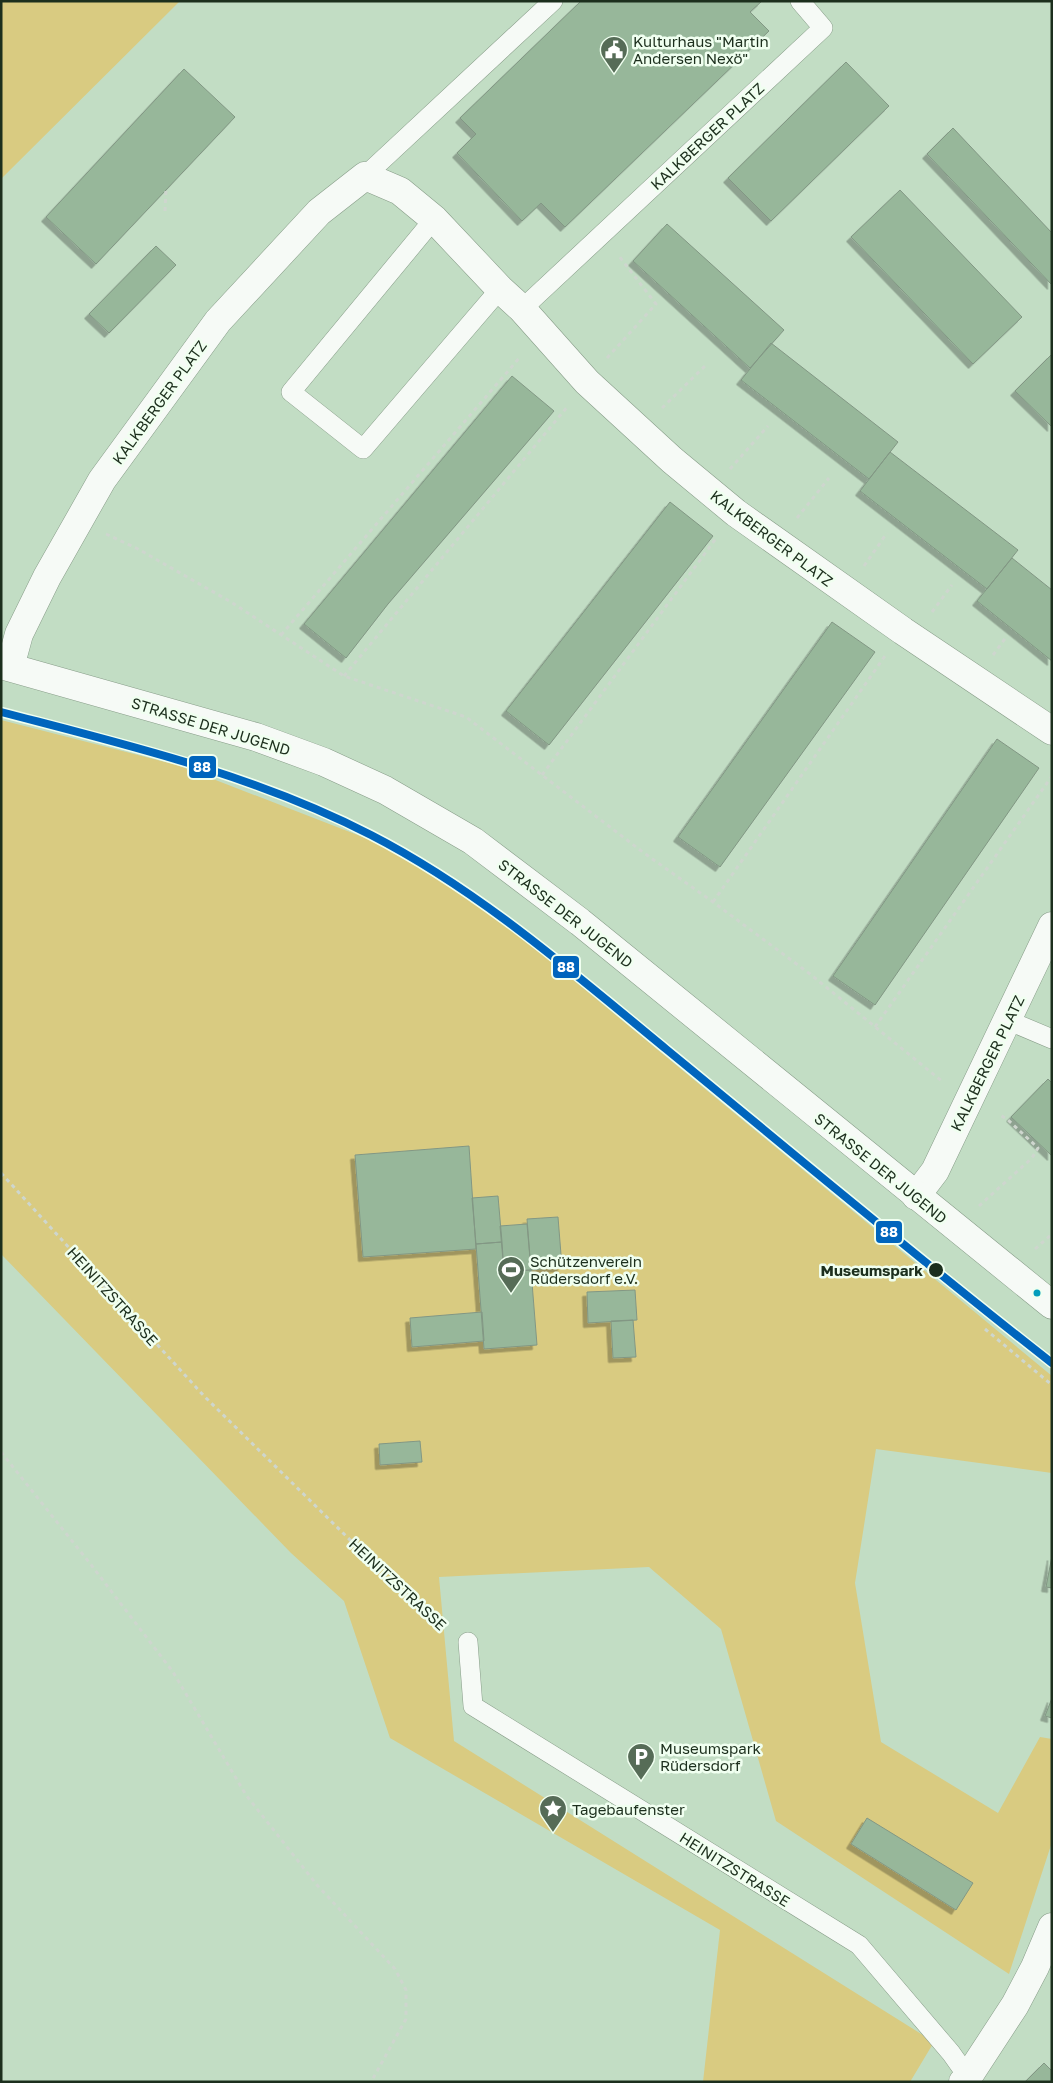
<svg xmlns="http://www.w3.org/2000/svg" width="1053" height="2083" font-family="'Golos Text',sans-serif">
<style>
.green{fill:#d9cb81}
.building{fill:#97b79a;stroke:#829784;filter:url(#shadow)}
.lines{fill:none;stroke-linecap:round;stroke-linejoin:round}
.service-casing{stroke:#879c88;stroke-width:20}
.minor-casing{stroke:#879c88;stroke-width:29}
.tertiary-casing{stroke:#879c88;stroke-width:29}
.path{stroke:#ced6ce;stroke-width:3;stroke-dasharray:4 4;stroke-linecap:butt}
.service{stroke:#f6faf6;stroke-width:19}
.minor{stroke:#f6faf6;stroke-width:28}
.tertiary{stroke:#f6faf6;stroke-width:28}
.tram-1-casing{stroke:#f0fff0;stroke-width:11}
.tram-1{stroke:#0065bd;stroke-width:8}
.stop-dot{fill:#1c2f1d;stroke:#f0fff0;stroke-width:2}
.bus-dot{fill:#039dbc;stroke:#f0fff0;stroke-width:2}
.labels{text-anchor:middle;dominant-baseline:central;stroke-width:5;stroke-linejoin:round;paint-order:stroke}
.poi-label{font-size:15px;fill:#1c2f1d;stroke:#f0fff0;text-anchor:start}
.street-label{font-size:15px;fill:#1c2f1d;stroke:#f0fff0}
.stop-label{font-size:15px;font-weight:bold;fill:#1c2f1d;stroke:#f0fff0;text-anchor:end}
.line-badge{stroke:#f0fff0;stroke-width:2}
.badge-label{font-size:14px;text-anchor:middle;font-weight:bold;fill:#fff}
</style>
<defs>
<filter id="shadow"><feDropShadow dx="-4.5" dy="4.5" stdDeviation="0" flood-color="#0004"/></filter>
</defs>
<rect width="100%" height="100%" fill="#c2ddc4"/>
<path class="green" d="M1,1H180L1,179Z
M1,720L177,765L373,841L428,872L519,935L1052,1376V1473L876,1449L855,1583L881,1742L998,1813L1040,1737L1052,1739V1842L1009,1974L776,1821L721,1629L649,1567L439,1577L454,1741L934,2042L910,2082H703L720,1930L390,1738L344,1601L291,1553L1,1254Z"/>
<path class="building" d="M581,1H762L750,12L769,31L565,227L541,203L522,221L457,153L476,134L460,118Z
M846,62L889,106L771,221L728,178Z
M184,69L235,117L96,264L46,217Z
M953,128L1052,233V285L927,154Z
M900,190L1022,317L973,364L851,237Z
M667,224L784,330L750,368L633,261Z
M156,246L176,265L109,333L89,314Z
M771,343L898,442L869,479L741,380Z
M1052,354V427L1015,391Z
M512,376L554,411L388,604L346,658L304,624Z
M890,452L1018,550L987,589L860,491Z
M670,502L713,536L549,745L506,711Z
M1012,558L1052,590V661L977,601Z
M832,622L875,652L720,867L678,837Z
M997,739L1039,768L875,1005L833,976Z
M1048,1079L1052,1083V1156L1011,1117Z
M469,1146L476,1249L363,1257L355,1155Z
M498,1196L502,1242L476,1244L472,1198Z
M558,1217L562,1267L531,1270L527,1219Z
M527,1224L531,1270L504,1272L500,1226Z
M502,1242L504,1272L531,1270L537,1345L484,1349L476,1244Z
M635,1290L637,1320L588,1323L587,1292Z
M482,1312L484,1341L412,1347L410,1318Z
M633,1320L636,1357L613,1358L611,1321Z
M420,1441L422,1462L380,1465L379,1444Z
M1052,1556V1588L1046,1587Z
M1052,1698V1718L1045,1716Z
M867,1818L973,1883L956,1910L851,1844Z
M1044,2063L1052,2071V2082H1025Z"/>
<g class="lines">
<defs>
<path id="service" d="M365,176L553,1
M434,219L291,392L363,449L500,289
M522,309L823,28L800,1
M1007,1020L1052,1039
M468,1642L473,1706L859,1945L951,2053L968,2077"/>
<path id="minor" d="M10,667L19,634L47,577L102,480L218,321L319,212L365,176L400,191L434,219L500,289L522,309L587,382L672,460L736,513L903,631L1052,731
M916,1196L935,1171L1052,926
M963,2082L968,2077L1015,2005L1035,1967L1052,1927"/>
<path id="tertiary" d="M1,665L256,737L324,762L385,790L473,841L580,922L1052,1305"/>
</defs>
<use href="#service" class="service-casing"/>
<use href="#minor" class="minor-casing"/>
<use href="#tertiary" class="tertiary-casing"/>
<path class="path" d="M165,211L166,189
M607,358L656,304L619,256
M662,408L707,364
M730,469L768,426
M797,518L829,478
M106,534L138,549L231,602L344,676L466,717L644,853L713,902L810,974L943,1082
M864,566L887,533
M932,612L952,585
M281,635L521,356
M993,655L1007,636
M344,676L568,406
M542,775L717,537
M713,902L885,656
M875,1027L1052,776
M1,1173L204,1396L413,1602L445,1629
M979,1206L1032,1158L1038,1148L1007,1119L998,1114
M1035,1249L1052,1234
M985,1329L1052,1385
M1,1452L92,1566L173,1672L246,1795L317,1885L395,1969L406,1990V2019L371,2082"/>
<use href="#service" class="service"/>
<use href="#minor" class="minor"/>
<use href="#tertiary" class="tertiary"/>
<defs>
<path id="tram-1" d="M1,712C127,745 255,775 371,835C480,891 572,972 666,1049C794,1154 921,1261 1052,1363"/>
</defs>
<use href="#tram-1" class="tram-1-casing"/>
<use href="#tram-1" class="tram-1"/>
</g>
<defs>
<symbol id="civic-pin" viewBox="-11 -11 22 30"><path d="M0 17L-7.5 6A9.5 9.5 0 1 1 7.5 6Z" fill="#566c57" stroke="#f0fff0"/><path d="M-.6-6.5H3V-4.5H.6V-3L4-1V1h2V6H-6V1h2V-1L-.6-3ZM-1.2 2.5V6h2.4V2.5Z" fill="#fff"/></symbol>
<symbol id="stadium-pin" viewBox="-11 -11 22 30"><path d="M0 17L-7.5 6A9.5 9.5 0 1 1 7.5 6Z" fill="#566c57" stroke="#f0fff0"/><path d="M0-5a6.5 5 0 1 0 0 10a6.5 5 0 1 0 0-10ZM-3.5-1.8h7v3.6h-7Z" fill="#fff"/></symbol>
<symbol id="parking-pin" viewBox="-11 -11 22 30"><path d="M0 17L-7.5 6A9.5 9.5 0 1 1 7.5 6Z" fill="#566c57" stroke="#f0fff0"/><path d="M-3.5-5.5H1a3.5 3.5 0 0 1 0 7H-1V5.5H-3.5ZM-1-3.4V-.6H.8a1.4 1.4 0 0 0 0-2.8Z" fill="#fff"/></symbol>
<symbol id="sight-pin" viewBox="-11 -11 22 30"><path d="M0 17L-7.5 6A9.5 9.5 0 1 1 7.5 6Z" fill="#566c57" stroke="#f0fff0"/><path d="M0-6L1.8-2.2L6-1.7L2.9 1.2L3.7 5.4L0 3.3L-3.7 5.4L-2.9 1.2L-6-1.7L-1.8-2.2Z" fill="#fff"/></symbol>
</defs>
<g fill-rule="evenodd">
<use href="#civic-pin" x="598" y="34" width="32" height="43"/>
<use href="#stadium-pin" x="495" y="1254" width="32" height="43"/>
<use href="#parking-pin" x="625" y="1741" width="32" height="43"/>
<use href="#sight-pin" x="537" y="1793" width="32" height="43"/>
</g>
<circle class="stop-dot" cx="936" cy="1270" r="8"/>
<circle class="bus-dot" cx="1037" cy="1293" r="4.5"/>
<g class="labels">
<g class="poi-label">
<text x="633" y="41">Kulturhaus "Martin<tspan x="633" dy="17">Andersen Nexö"</tspan></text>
<text x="530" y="1261">Schützenverein<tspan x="530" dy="17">Rüdersdorf e.V.</tspan></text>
<text x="660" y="1748">Museumspark<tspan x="660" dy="17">Rüdersdorf</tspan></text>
<text x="572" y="1809">Tagebaufenster</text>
</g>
<g class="street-label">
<text transform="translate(707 136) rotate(-43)">KALKBERGER PLATZ</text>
<text transform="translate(159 402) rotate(-54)">KALKBERGER PLATZ</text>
<text transform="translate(772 538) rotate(37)">KALKBERGER PLATZ</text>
<text transform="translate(211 726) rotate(17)">STRASSE DER JUGEND</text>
<text transform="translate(566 913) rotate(38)">STRASSE DER JUGEND</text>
<text transform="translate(987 1063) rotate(-64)">KALKBERGER PLATZ</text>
<text transform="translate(881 1168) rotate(39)">STRASSE DER JUGEND</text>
<text transform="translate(113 1296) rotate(48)">HEINITZSTRASSE</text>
<text transform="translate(398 1584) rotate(43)">HEINITZSTRASSE</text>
<text transform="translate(735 1869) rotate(32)">HEINITZSTRASSE</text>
</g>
<g class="stop-label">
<text x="923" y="1270">Museumspark</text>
</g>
</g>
<g class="line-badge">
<rect x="188" y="755" width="29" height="24" rx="5" fill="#0065bd"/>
<rect x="552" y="955" width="28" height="24" rx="5" fill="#0065bd"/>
<rect x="875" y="1220" width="28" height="24" rx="5" fill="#0065bd"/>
</g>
<g class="badge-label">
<text x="202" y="772">88</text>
<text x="566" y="972">88</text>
<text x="889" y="1237">88</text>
</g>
<rect width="1053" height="2083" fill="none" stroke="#1c2f1d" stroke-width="5"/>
</svg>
